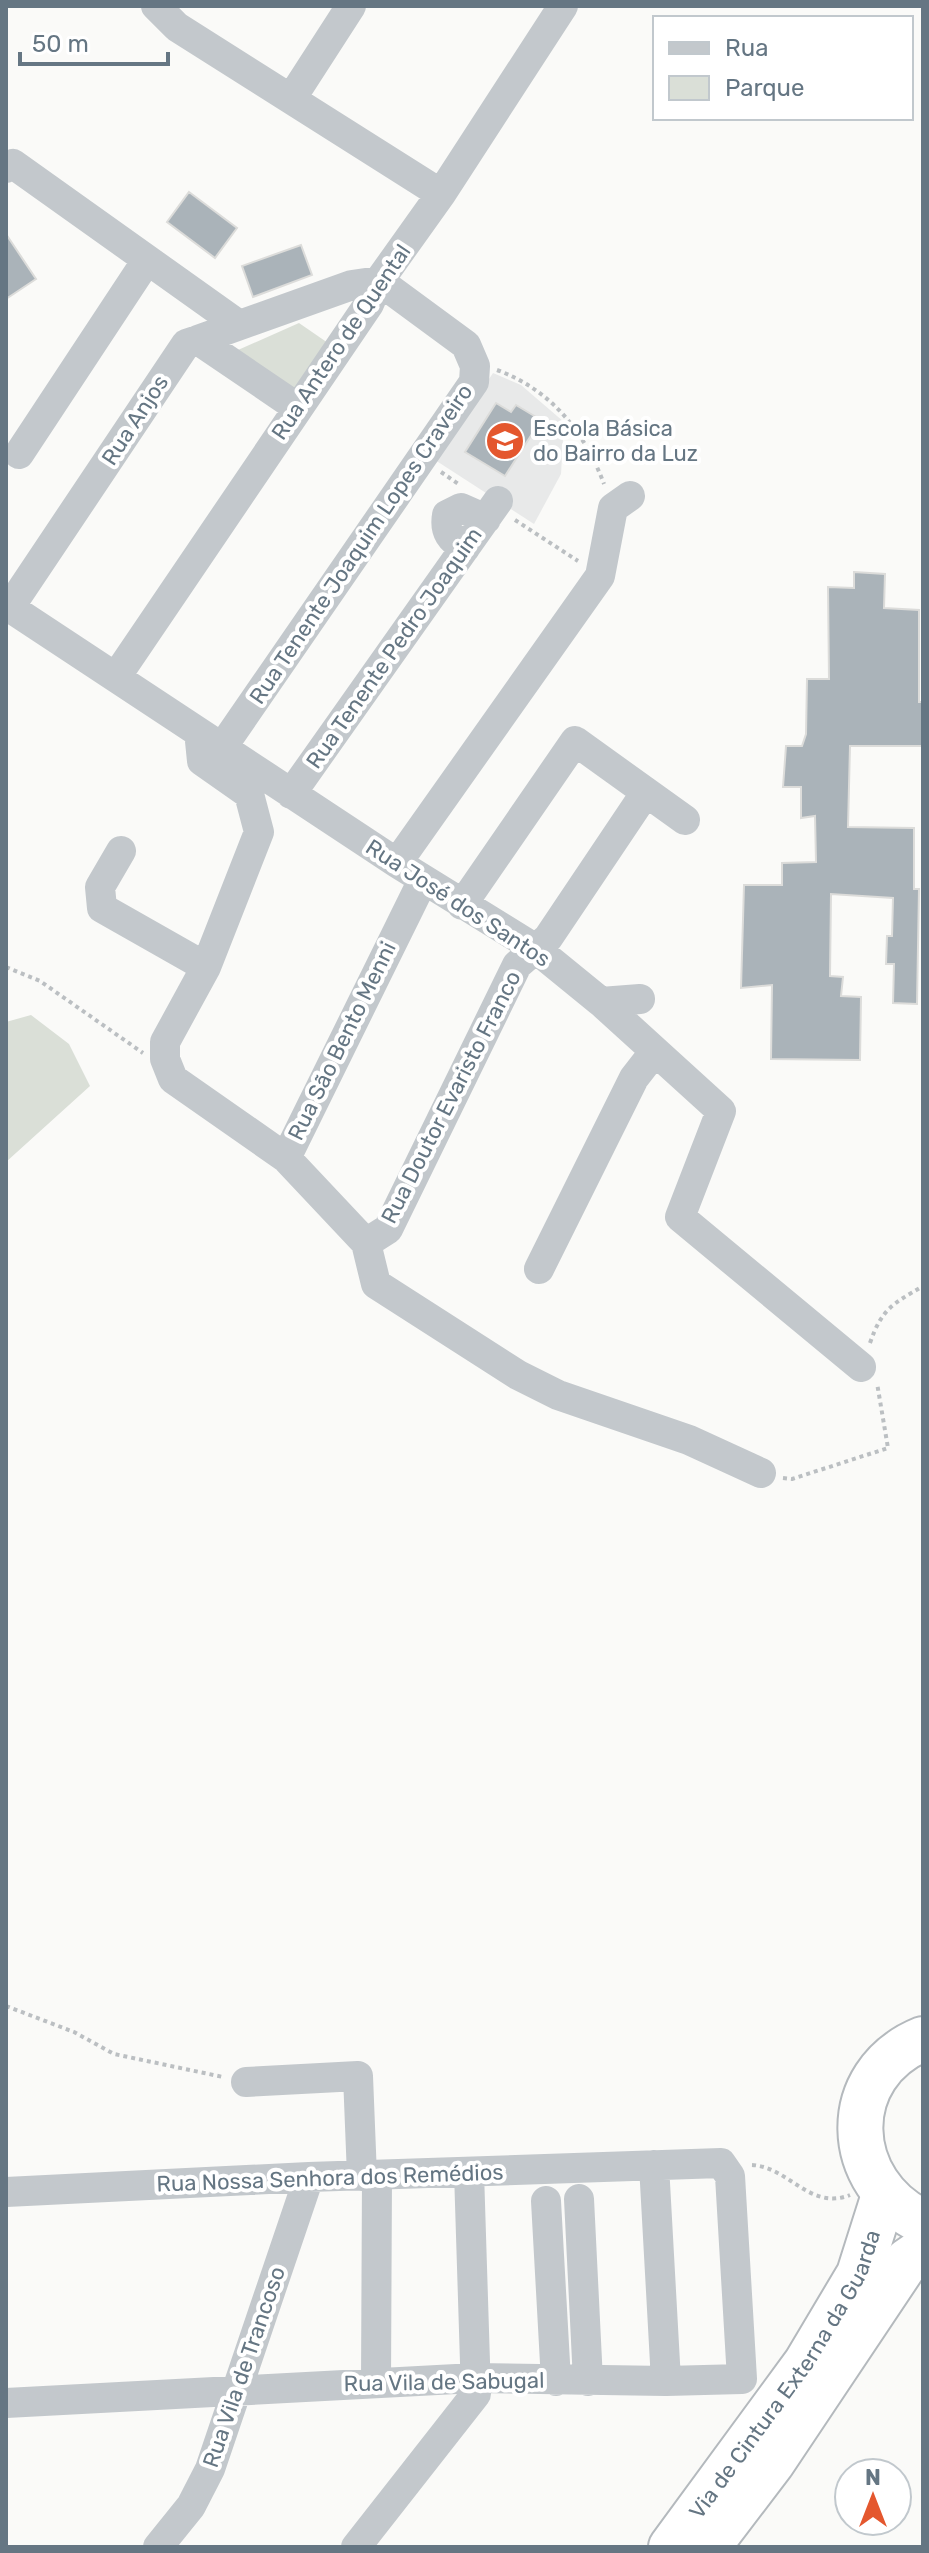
<svg xmlns="http://www.w3.org/2000/svg" width="929" height="2553" font-family="Rubik,sans-serif">
<style>
.built{fill:#e8e9e9}
.green{fill:#dadfd7}
.building{fill:#aab3b9;stroke:#dcdcda;stroke-width:2}
.lines{fill:none;stroke-linecap:round;stroke-linejoin:round}
.highway-casing{stroke:#b4b9bd;stroke-width:48}
.path{stroke:#bbbfc2;stroke-width:4;stroke-dasharray:4 4;stroke-linecap:butt}
.minor{stroke:#c3c8cc;stroke-width:30}
.highway{stroke:#fff;stroke-width:44}
.labels{text-anchor:middle;dominant-baseline:central;stroke-width:8;stroke-linejoin:round;paint-order:stroke}
.street-label{font-size:22px;fill:#657683;stroke:#fff}
.poi-label{font-size:22px;fill:#657683;stroke:#fff;text-anchor:start}
</style>
<rect width="100%" height="100%" fill="#fafaf8"/>
<path class="built" d="M493,373L521,385L564,422L561,474L534,524L435,460Z"/>
<path class="green" d="M299,323L328,343L292,393L238,350Z
M31,1015L69,1044L90,1086L6,1162V1022Z"/>
<path class="building" d="M189,192L237,228L215,258L167,222Z
M6,234L36,279L6,299Z
M301,245L312,275L253,297L242,266Z
M496,403L511,412L516,405L541,420L505,476L465,452Z
M854,572L885,574L884,608L919,610V702H923V746H850L848,827L914,828V889H919L917,1004L893,1003L894,964H886L887,936H892L893,898L831,894L830,976L843,977L841,996L861,997L860,1060L771,1059L772,985L741,988L744,885H782V863L816,862L815,816L801,818V787H783L786,746H802L806,734L807,679H829L828,587L854,588Z"/>
<g class="lines">
<defs>
<g id="highway">
<path d="M923,2039C837,2074 842,2184 923,2222"/>
<path id="s1" d="M671,2547L806,2363L859,2274L884,2195"/>
<path d="M708,2547L772,2463L907,2261L923,2250"/>
</g>
</defs>
<use href="#highway" class="highway-casing"/>
<path class="path" d="M497,370C551,390 584,431 604,484
M441,472L460,485
M515,520L578,561
M6,967L40,981L143,1053
M870,1343C882,1308 893,1304 923,1286
M783,1478L792,1479L888,1448L877,1383
M6,2006L74,2032L114,2054L223,2077
M752,2165C789,2167 810,2211 850,2195"/>
<path class="minor" d="M156,6L177,27L441,194
M291,99L351,6
M6,168L13,164L239,325
M198,340L352,285L379,281L466,345L475,366L474,382L221,749
M19,454L147,260
M465,548C451,540 444,532 447,515L461,508L486,519
M6,605L397,863L536,949L601,1002L721,1111L680,1217L861,1367
M10,607L186,344L198,340L298,408
M116,677L369,304L379,281L441,194L563,6
M200,741L202,761L249,794L259,832L206,967L165,1042V1059L173,1079L286,1158L423,880
M291,794L498,501
M121,851L100,887L102,908L206,967
M397,863L600,576L613,508L630,496
M462,905L575,741L685,820
M601,1002L640,999
M286,1158L366,1243L376,1284L518,1375L558,1395L689,1440L761,1473
M366,1243L388,1229L517,965L548,938L646,792
M539,1269L634,1078L655,1051
M246,2082L358,2076L362,2176
M6,2192L309,2177L721,2163L730,2176L742,2379L666,2381
M579,2199L588,2381
M546,2201L556,2381
M376,2382L377,2176
M6,2403L475,2378L666,2381L654,2165
M158,2547L191,2506L210,2469L309,2177
M356,2547L476,2394L469,2172"/>
<use href="#highway" class="highway"/>
</g>
<defs>
<symbol id="school-disc" viewBox="-11 -11 22 22"><circle r="9.5" fill="#e4572e" stroke="#fff"/><path d="M0-5L7-2L0 1L-7-2ZM-4 1L0 2.5L4 1V4Q0 6-4 4Z" fill="#fff"/></symbol>
</defs>
<g fill-rule="evenodd">
<use href="#school-disc" x="483" y="419" width="44" height="44"/>
</g>
<g class="labels">
<g class="street-label">
<text transform="translate(341 342) rotate(-56)">Rua Antero de Quental</text>
<text transform="translate(135 420) rotate(-57)">Rua Anjos</text>
<text transform="translate(361 544) rotate(-56)">Rua Tenente Joaquim Lopes Craveiro</text>
<text transform="translate(394 648) rotate(-55)">Rua Tenente Pedro Joaquim</text>
<text transform="translate(458 903) rotate(33)">Rua José dos Santos</text>
<text transform="translate(342 1041) rotate(-64)">Rua São Bento Menni</text>
<text transform="translate(451 1097) rotate(-63)">Rua Doutor Evaristo Franco</text>
<text transform="translate(330 2178) rotate(-2)">Rua Nossa Senhora dos Remédios</text>
<text transform="translate(244 2367) rotate(-71)">Rua Vila de Trancoso</text>
<text stroke="none"><textPath href="#s1" startOffset="208">Via de Cintura Externa da Guarda</textPath></text>
<text transform="translate(444 2382) rotate(-1)">Rua Vila de Sabugal</text>
</g>
<g class="poi-label">
<text x="533" y="428">Escola Básica<tspan x="533" dy="25">do Bairro da Luz</tspan></text>
</g>
</g>
<rect width="929" height="2553" fill="none" stroke="#657683" stroke-width="16"/>
<rect x="653" y="16" width="260" height="104" fill="#ffffff" stroke="#c1c8cd" stroke-width="2"/>
<rect x="669" y="42" width="40" height="12" fill="#c3c8cc" stroke="#c1c8cd" stroke-width="2"/>
<text x="725" y="56" font-size="24" fill="#657683">Rua</text>
<rect x="669" y="76" width="40" height="24" fill="#dadfd7" stroke="#c1c8cd" stroke-width="2"/>
<text x="725" y="96" font-size="24" fill="#657683">Parque</text>
<g transform="translate(873 2497)"><circle r="38" fill="#ffffff" stroke="#c1c8cd" stroke-width="2"/>
<path d="M0-6L14 30L0 20L-14 30Z" fill="#e4572e"/>
<text y="-12" font-size="22" font-weight="bold" text-anchor="middle" fill="#657683">N</text>
</g>
<path d="M20 52v12h148v-12" fill="none" stroke="#657683" stroke-width="4"/>
<text x="32" y="52" font-size="24" fill="#657683" stroke="#ffffff" stroke-width="6" paint-order="stroke">50 m</text>
</svg>
